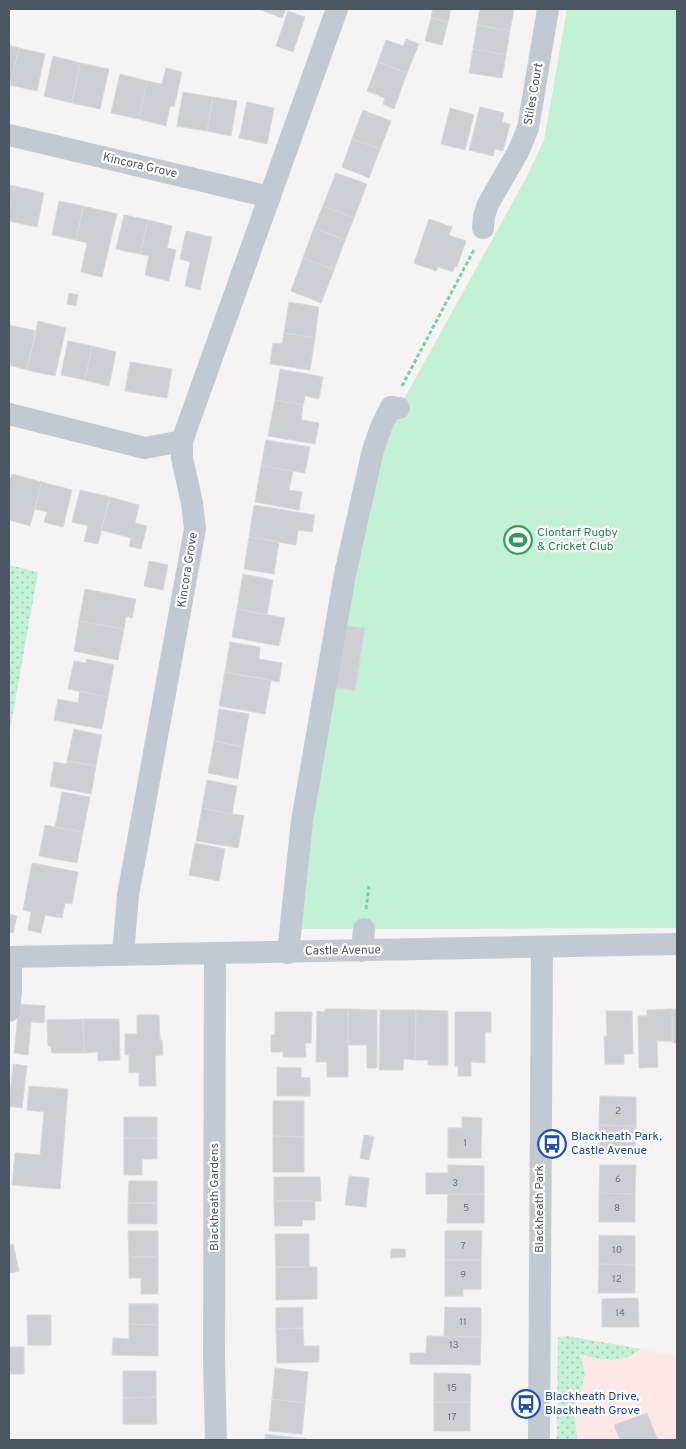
<svg xmlns="http://www.w3.org/2000/svg" width="686" height="1449" font-family="Overpass,sans-serif">
<style>
.medical{fill:#fce8e6}
.grass{fill:url(#grass-dots)}
.garden{fill:#c3f1d5}
.building{fill:#cdcfd5;stroke:#d7d9de}
.lines{fill:none;stroke-linecap:round;stroke-linejoin:round}
.path{stroke:#7ad0a6;stroke-width:3;stroke-dasharray:4 2.5;stroke-linecap:butt}
.minor{stroke:#c1cad2;stroke-width:22}
.labels{text-anchor:middle;dominant-baseline:central;stroke-width:4.5;stroke-linejoin:round;paint-order:stroke}
.number-label{font-size:10px;fill:#6b747e}
.street-label{font-size:12px;fill:#4a5661;stroke:#fff}
.leisure-label{font-size:12px;fill:#27864d;stroke:#fff;text-anchor:start}
.transit-label{font-size:12px;fill:#164399;stroke:#fff;text-anchor:start}
</style>
<defs>
<pattern id="grass-dots" width="8" height="8" patternUnits="userSpaceOnUse" patternTransform="scale(1.25)"><rect width="8" height="8" fill="#c3f1d5"/><path d="M2 2h.1M6 6h.1" fill="none" stroke="#a0c6b0" stroke-width="1.8" stroke-linecap="round"/></pattern>
</defs>
<rect width="100%" height="100%" fill="#f5f3f3"/>
<path class="medical" d="M567,1336L677,1356V1440H557L558,1337Z"/>
<path class="grass" d="M9,565L38,572L9,735Z
M567,1336L641,1349C622,1365 601,1360 580,1354L585,1374L581,1391L574,1407L577,1440H557L558,1337Z"/>
<path class="garden" d="M567,9H677V928L299,929L312,815L377,456L399,408L525,180L544,140Z"/>
<path class="building" d="M259,9H286L282,18Z
M433,9H451L448,22L431,18Z
M480,9H514L510,31L477,25Z
M288,11L305,17L293,52L276,46Z
M431,18L448,22L442,45L425,41Z
M477,25L510,31L506,55L473,49Z
M406,39L419,44L407,73L378,62L386,40L403,46Z
M9,45L19,48L10,85H9Z
M19,48L45,54L37,91L10,85Z
M473,49L506,55L502,78L469,73Z
M53,56L80,63L72,103L44,96Z
M378,62L407,73L394,109L383,104L385,98L367,91Z
M80,63L109,69L100,109L72,103Z
M166,68L182,72L174,107L170,106L166,126L139,119L147,81L162,84Z
M120,74L147,81L139,119L111,113Z
M183,92L213,97L207,131L177,126Z
M213,97L237,101L231,136L207,131Z
M247,102L274,108L267,144L239,138Z
M480,107L504,113L502,122L510,124L503,151L495,149L493,156L469,150Z
M450,108L474,115L465,150L441,144Z
M363,110L391,121L380,149L352,139Z
M352,139L380,149L369,178L342,167Z
M336,173L367,184L354,218L323,206Z
M9,185L15,186L9,212Z
M15,186L44,193L37,227L9,221V212Z
M59,201L83,206L76,240L52,235Z
M83,206L117,214L102,277L81,272L87,243L76,240Z
M323,206L354,218L345,240L314,228Z
M124,215L148,220L140,254L116,249Z
M429,219L452,227L449,235L466,241L457,267L455,266L453,272L438,267L436,271L414,263Z
M148,220L172,226L167,248L176,250L169,281L145,275L149,256L140,254Z
M314,228L345,240L334,270L303,258Z
M186,231L212,237L200,290L185,286L190,262L180,259Z
M303,258L334,270L321,303L291,291Z
M69,293L78,295L76,306L67,304Z
M289,302L319,307L315,338L284,333Z
M38,321L66,328L55,376L27,370Z
M9,325L36,331L27,370L9,365Z
M284,333L315,338L310,370L270,364L273,343L282,344Z
M68,341L92,346L85,380L61,375Z
M92,346L116,352L109,386L85,380Z
M130,362L172,369L167,398L125,391Z
M280,369L323,377L319,399L305,396L303,405L275,400Z
M275,400L303,405L301,420L319,423L315,444L268,436Z
M266,440L310,447L305,473L261,466Z
M261,466L293,471L289,490L302,492L299,510L255,502Z
M12,474L42,482L30,526L9,520V484Z
M42,482L72,490L63,527L44,522L47,512L35,509Z
M80,490L110,497L98,544L84,541L88,526L72,522Z
M110,497L139,505L135,523L147,526L141,549L129,546L131,538L101,530Z
M254,505L315,515L312,532L298,530L296,545L249,537Z
M249,537L279,542L274,574L244,569Z
M149,561L168,565L163,590L144,586Z
M243,574L273,580L267,615L237,609Z
M85,589L136,599L132,618L126,616L124,629L79,621Z
M237,609L285,618L279,646L232,637Z
M79,621L124,629L118,660L74,651Z
M342,625L365,628L355,691L333,687Z
M230,642L260,647L259,659L282,663L279,682L225,672Z
M86,659L114,665L108,697L68,689L74,661L86,663Z
M225,672L271,680L265,714L219,706Z
M80,691L108,697L102,729L54,720L58,699L78,703Z
M219,709L249,714L243,747L214,741Z
M74,729L102,735L96,766L67,761Z
M214,741L243,747L238,779L208,773Z
M67,761L96,766L91,794L50,786L54,762L67,764Z
M207,780L237,786L232,814L202,808Z
M62,792L90,797L83,832L55,827Z
M202,808L244,816L238,848L196,841Z
M45,825L83,832L77,863L39,856Z
M195,843L225,849L219,881L189,875Z
M32,863L78,872L72,904L65,903L62,918L45,915L41,933L28,930L31,912L23,910Z
M9,914L17,916L13,933L9,932Z
M19,1004L45,1006L44,1023L31,1022L28,1055L14,1053Z
M325,1009H348V1077H327V1062H316L317,1011L325,1012Z
M348,1009L377,1010V1068H367V1045H348Z
M672,1009H677V1043H673Z
M672,1009V1041H657L658,1067L639,1068L638,1016H647V1010Z
M380,1010H416L415,1060L404,1059L403,1070H379Z
M416,1010L448,1011V1065H428V1060H415Z
M606,1011H632L633,1054H624V1064H605L604,1036H607Z
M275,1012H312L311,1043H305L306,1057H283V1052H271V1035H275Z
M455,1012H491V1032H485V1063L471,1062V1076H458V1066H455Z
M137,1015H159L160,1040H162L163,1055L155,1056L156,1086H139V1072L129,1073V1055H125V1034H137Z
M83,1019L84,1053H52L51,1046H48L47,1020Z
M83,1019H119L120,1060L98,1061V1052L84,1053Z
M13,1064L27,1066L22,1108L9,1106Z
M277,1067L301,1068V1077L310,1078V1096H277Z
M29,1086L68,1089L60,1189L12,1185L15,1153L40,1155L44,1112L27,1110Z
M600,1096L636,1097V1126L599,1125Z
M273,1101H304V1137L273,1136Z
M124,1117H157V1138H124Z
M462,1117L482,1118L481,1158H448V1128H462Z
M599,1125L636,1126L635,1155L599,1154Z
M364,1135L374,1137L369,1160L360,1158Z
M273,1136L304,1137V1172H273Z
M124,1138H157V1159H142V1175H124Z
M448,1165L484,1166V1194H426V1173H448Z
M600,1165H636L635,1194L599,1193Z
M349,1176L369,1178L366,1207L345,1205Z
M274,1177H320L321,1201H274Z
M129,1181H157V1203H128Z
M599,1193L635,1194V1222H599Z
M448,1194H484V1223H447Z
M274,1201H315V1220H302L303,1226H275Z
M128,1203H157V1224H128Z
M128,1231H158V1257H129Z
M445,1231H482L481,1260H445Z
M275,1234H309V1267H276Z
M599,1235L635,1236V1265L599,1264Z
M13,1244L19,1271L9,1273V1245Z
M391,1249H405L406,1257L391,1258Z
M129,1257H158V1294H141V1278H129Z
M445,1260H481V1289H463V1296H445Z
M599,1264L635,1265V1293H598Z
M276,1267H317V1299L276,1300Z
M638,1298L639,1327H602V1299Z
M129,1304H158V1325L129,1324Z
M303,1307V1328L276,1329V1308Z
M445,1307L481,1308V1337L444,1336Z
M27,1315H51V1345H28Z
M129,1324L158,1325V1356L112,1355L113,1338L129,1339Z
M303,1328L304,1346H319V1362L277,1363L276,1329Z
M427,1336L481,1337L480,1365L410,1364V1353H426Z
M9,1347H24V1374H9Z
M275,1368L308,1372L305,1403L272,1399Z
M123,1371H156V1397L123,1398Z
M434,1373L471,1374L470,1402H434Z
M156,1397L157,1424H123V1398Z
M272,1399L305,1403L302,1434L269,1431Z
M434,1402H470V1431H434Z
M647,1413L658,1440H620L614,1425Z
M265,1434L307,1439V1440H265Z"/>
<g class="lines">
<path class="path" d="M402,386L475,248
M366,909L369,886"/>
<path class="minor" d="M9,135L270,197
M483,228L484,216L488,204L518,152L528,128L548,9
M9,414L145,448L182,441
M362,951L364,929
M215,953L214,1360L216,1440
M288,953L302,821L345,574L373,450L381,427L391,407L399,408
M123,954L128,895L195,529L192,503L182,458V441L337,9
M9,957L677,944
M9,1011L11,991V957
M539,1440L542,947"/>
</g>
<defs>
<symbol id="stadium-ring" viewBox="-11 -11 22 22"><circle r="9.5" fill="#fff" stroke="#2e9e5b" stroke-width="1.5"/><path d="M0-5a6.5 5 0 1 0 0 10a6.5 5 0 1 0 0-10ZM-3.5-1.8h7v3.6h-7Z" fill="#2e9e5b"/></symbol>
<symbol id="bus-ring" viewBox="-11 -11 22 22"><circle r="9.5" fill="#fff" stroke="#1a4fb4" stroke-width="1.5"/><path d="M-5-6H5V4H4V6H2V4H-2V6H-4V4H-5ZM-3.5-4V0h7V-4ZM-3.5 1.2v1.5H-2V1.2ZM2 1.2v1.5H3.5V1.2Z" fill="#1a4fb4"/></symbol>
</defs>
<g fill-rule="evenodd">
<use href="#stadium-ring" x="502" y="524" width="32" height="32"/>
<use href="#bus-ring" x="536" y="1128" width="32" height="32"/>
<use href="#bus-ring" x="510" y="1388" width="32" height="32"/>
</g>
<g class="labels">
<g class="number-label">
<text x="618" y="1111">2</text>
<text x="465" y="1143">1</text>
<text x="618" y="1179">6</text>
<text x="455" y="1183">3</text>
<text x="466" y="1208">5</text>
<text x="617" y="1208">8</text>
<text x="463" y="1246">7</text>
<text x="617" y="1250">10</text>
<text x="463" y="1275">9</text>
<text x="617" y="1279">12</text>
<text x="620" y="1313">14</text>
<text x="463" y="1322">11</text>
<text x="454" y="1345">13</text>
<text x="452" y="1388">15</text>
<text x="452" y="1417">17</text>
</g>
<g class="street-label">
<text transform="translate(534 94) rotate(-80)">Stiles Court</text>
<text transform="translate(140 166) rotate(13)">Kincora Grove</text>
<text transform="translate(188 570) rotate(-81)">Kincora Grove</text>
<text transform="translate(343 951) rotate(-1)">Castle Avenue</text>
<text transform="translate(215 1197) rotate(-90)">Blackheath Gardens</text>
<text transform="translate(540 1209) rotate(-90)">Blackheath Park</text>
</g>
<g class="leisure-label">
<text x="537" y="533">Clontarf Rugby<tspan x="537" dy="14">&amp; Cricket Club</tspan></text>
</g>
<g class="transit-label">
<text x="571" y="1137">Blackheath Park,<tspan x="571" dy="14">Castle Avenue</tspan></text>
<text x="545" y="1397">Blackheath Drive,<tspan x="545" dy="14">Blackheath Grove</tspan></text>
</g>
</g>
<rect width="686" height="1449" fill="none" stroke="#4a5661" stroke-width="20"/>
</svg>
